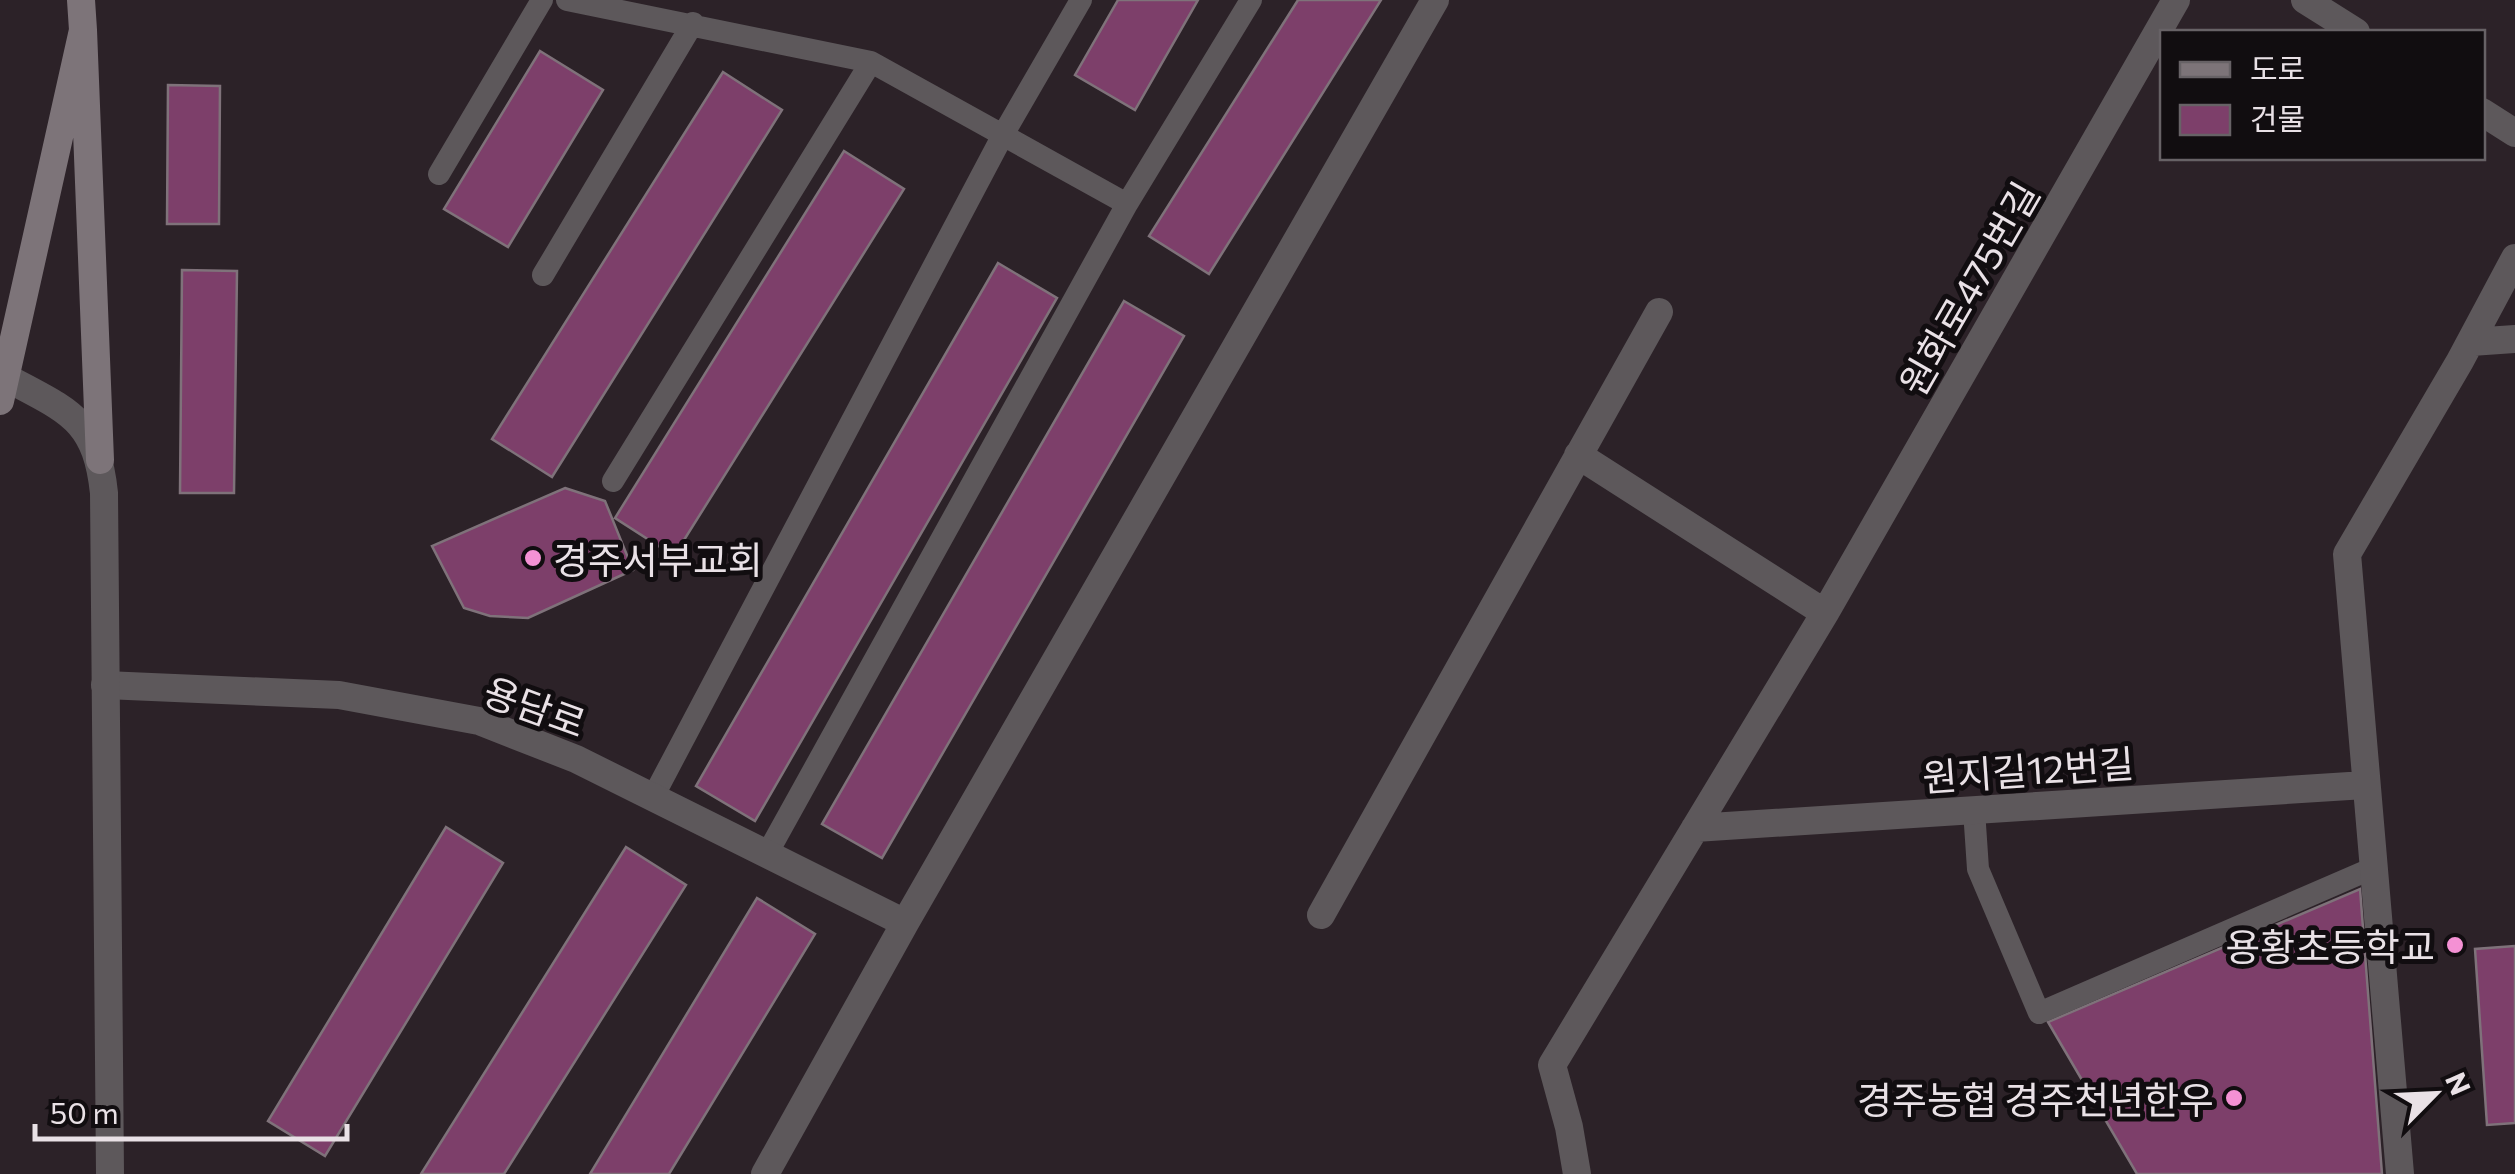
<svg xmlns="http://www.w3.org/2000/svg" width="2515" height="1174" font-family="Commissioner,'Noto Sans KR',sans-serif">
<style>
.building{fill:#7d3f6a;stroke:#7f727a;stroke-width:2.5}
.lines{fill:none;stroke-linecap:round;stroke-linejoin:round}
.service{stroke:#5d585b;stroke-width:22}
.minor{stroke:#5d585b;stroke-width:28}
.tertiary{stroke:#5d585b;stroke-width:28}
.secondary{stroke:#7d7479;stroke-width:28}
.poi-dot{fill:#f491d4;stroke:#110d10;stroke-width:4}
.labels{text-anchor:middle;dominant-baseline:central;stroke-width:10;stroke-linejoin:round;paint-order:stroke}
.street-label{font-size:38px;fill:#e9e1e6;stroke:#110d10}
.poi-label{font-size:38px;fill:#e9e1e6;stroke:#110d10;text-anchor:end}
</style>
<rect width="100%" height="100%" fill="#2c2228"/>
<path class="building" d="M1118,0H1198L1135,110L1075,75Z
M1298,0H1381L1209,274L1149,236Z
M540,51L603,90L508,247L444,209Z
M723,72L782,110L552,477L492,439Z
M168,85L220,86L219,224H167Z
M844,151L904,189L674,556L615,518Z
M998,263L1057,298L755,821L696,786Z
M182,270L237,271L234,493H180Z
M1124,301L1184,336L882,858L822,824Z
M565,488L605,501L633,570L528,618L490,616L464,608L432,546Z
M446,827L503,863L325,1156L268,1121Z
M626,847L686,885L504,1174H421Z
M2360,889L2382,1174H2137L2048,1022Z
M757,898L815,934L669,1174H590Z
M2515,946V1123L2487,1125L2475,949Z"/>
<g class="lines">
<path class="service" d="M567,0L871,62L1127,204
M439,174L542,0
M543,275L693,23
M613,481L871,62
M653,797L1004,133L1081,0
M1974,810L1978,869L2039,1013L2373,868
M767,854L1127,204L1251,0"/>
<path class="minor" d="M2305,0L2356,32
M2482,112L2515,133
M2471,342L2515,339
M1578,455L1825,613
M105,685L339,695L479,721L576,759L905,923
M1695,828L2365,785
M1321,915L1659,312
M765,1174L905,923L1435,0
M1577,1174L1569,1127L1552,1065L1825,613L2176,0
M2400,1174L2347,554L2460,361L2515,258"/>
<path class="tertiary" d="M7,378C68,411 96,418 104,493L110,1174"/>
<path class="secondary" d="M83,30L100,460
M0,401L83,30L81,0"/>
</g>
<g class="poi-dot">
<circle cx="533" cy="558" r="10"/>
<circle cx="2455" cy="945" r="10"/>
<circle cx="2234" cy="1098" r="10"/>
</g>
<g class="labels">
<g class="street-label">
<text transform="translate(1968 288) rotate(-60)">원화로475번길</text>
<text transform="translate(535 706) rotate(20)">용담로</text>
<text transform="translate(2028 769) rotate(-4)">원지길12번길</text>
</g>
<g class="poi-label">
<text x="553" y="558" text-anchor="start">경주서부교회</text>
<text x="2435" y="945">용황초등학교</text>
<text x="2214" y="1098">경주농협 경주천년한우</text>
</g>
</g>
<rect x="2160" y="30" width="325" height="130" fill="#110d10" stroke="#676266" stroke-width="2.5"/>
<rect x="2180" y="62" width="50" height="15" fill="#7d7479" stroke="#676266" stroke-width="2.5"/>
<text x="2250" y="80" font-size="30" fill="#e9e1e6">도로</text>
<rect x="2180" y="105" width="50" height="30" fill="#7d3f6a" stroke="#676266" stroke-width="2.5"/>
<text x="2250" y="130" font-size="30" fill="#e9e1e6">건물</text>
<g transform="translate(2435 1094) rotate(66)" stroke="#110d10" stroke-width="8" paint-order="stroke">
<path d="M0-8L18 38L0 25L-18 38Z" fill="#e9e1e6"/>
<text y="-15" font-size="28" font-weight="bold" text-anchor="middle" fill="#e9e1e6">N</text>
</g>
<path d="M35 1124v15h312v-15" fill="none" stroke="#e9e1e6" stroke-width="5"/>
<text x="50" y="1124" font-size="30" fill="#e9e1e6" stroke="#110d10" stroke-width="8" paint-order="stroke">50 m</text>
</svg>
